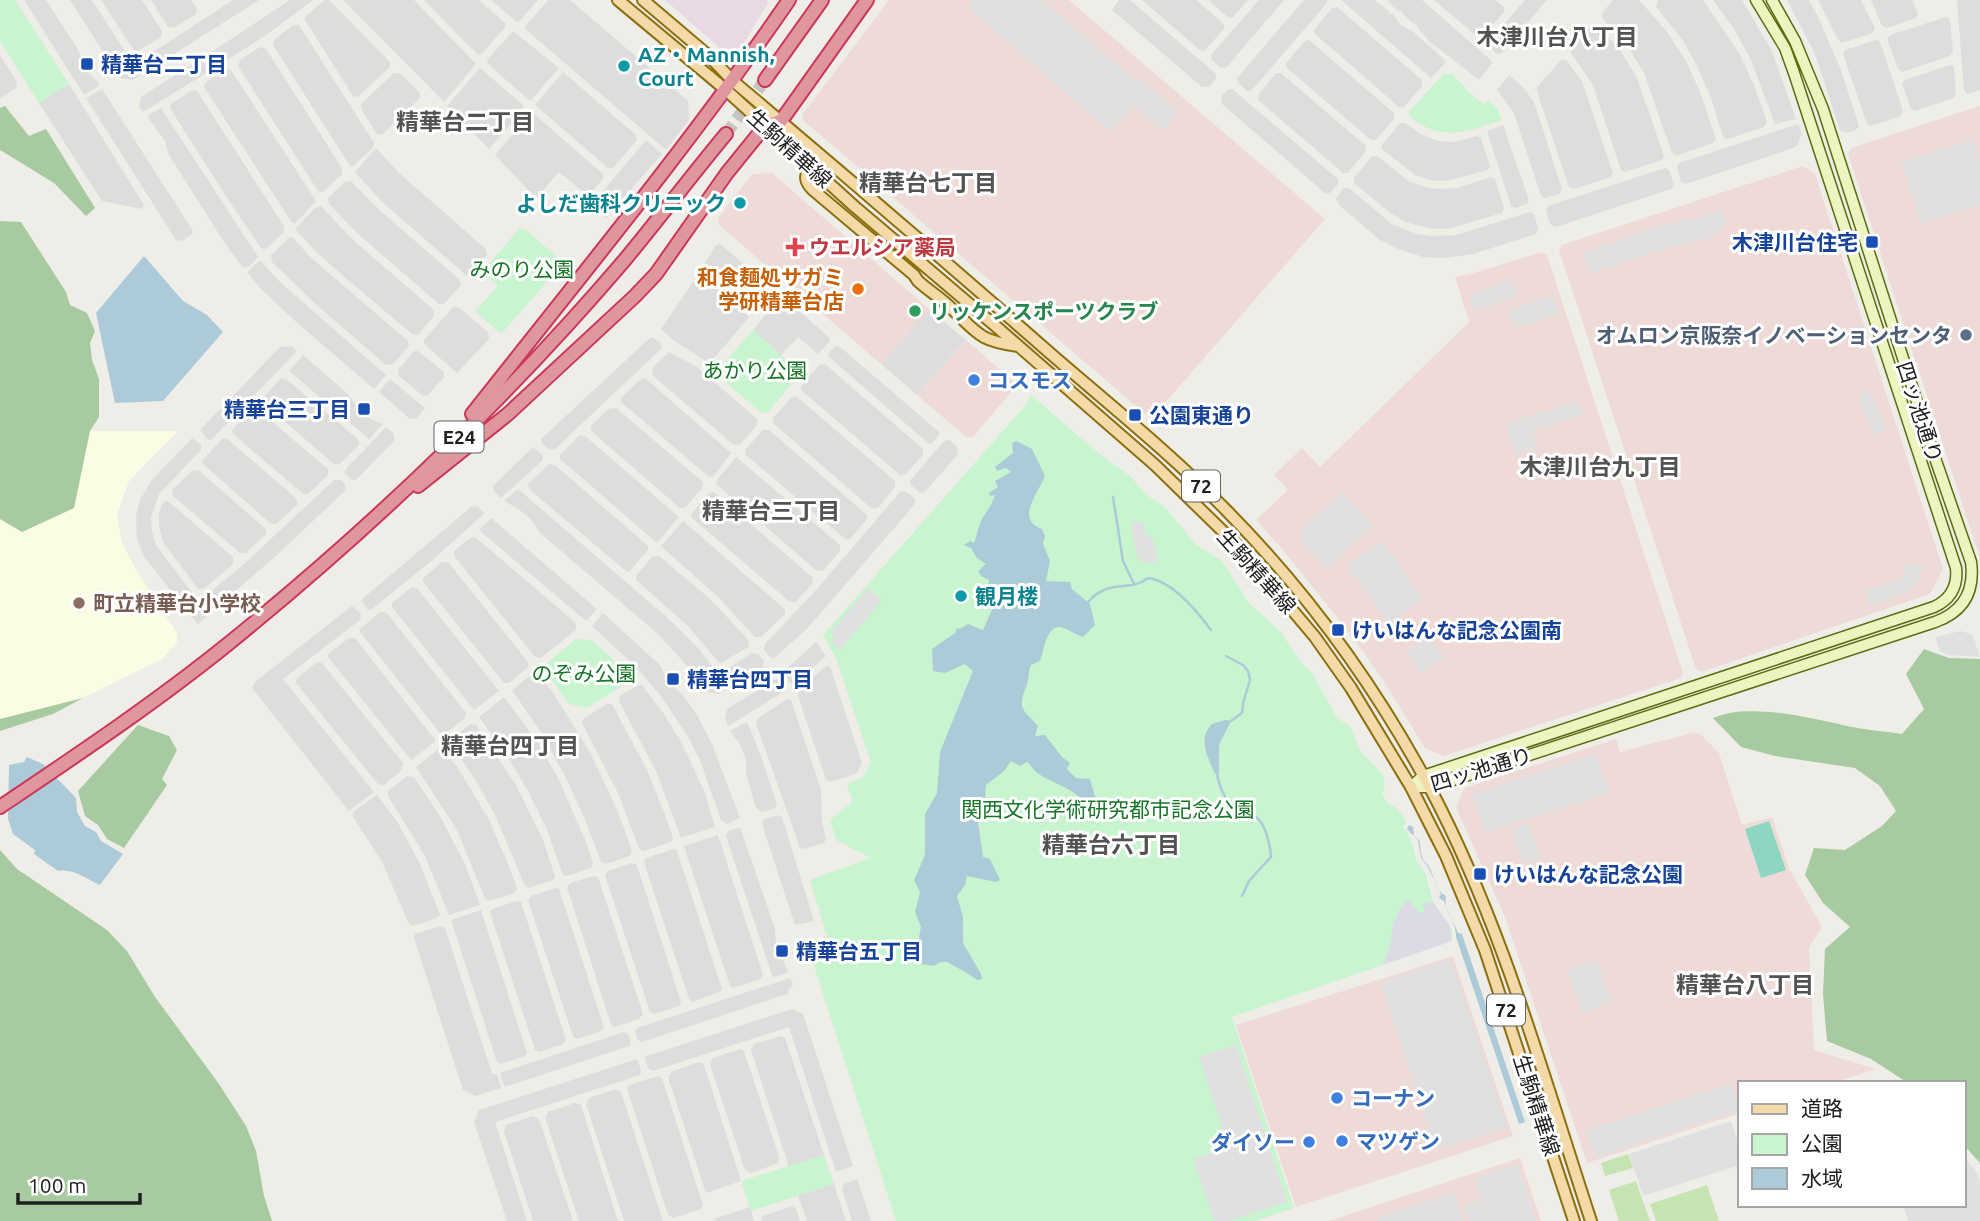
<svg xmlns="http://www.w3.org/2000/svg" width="1980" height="1221" font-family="Ubuntu,'Noto Sans JP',sans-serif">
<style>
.residential{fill:#ddd}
.commercial{fill:#eedbd8}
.industrial{fill:#e8d9e4}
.education{fill:#fafce3}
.grass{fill:#c6e4b2}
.forest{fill:#a8caa0}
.park{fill:#c9f4d0}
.pitch{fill:#8dd6c1}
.parking{fill:#e0e0e0}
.plaza{fill:#dcdbe5}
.water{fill:#accad8}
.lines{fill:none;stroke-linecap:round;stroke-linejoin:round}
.stream{stroke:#accad8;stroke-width:2.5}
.motorway-tunnel{stroke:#c6c4bf;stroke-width:12;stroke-dasharray:12 6;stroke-linecap:butt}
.secondary-casing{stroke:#5a6d10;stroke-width:13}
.primary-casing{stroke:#8c6f0f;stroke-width:14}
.motorway-casing{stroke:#ca375b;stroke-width:16}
.secondary{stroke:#ecf4c0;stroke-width:10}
.primary{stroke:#f3daa8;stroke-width:10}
.motorway{stroke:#df969d;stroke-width:12}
.transit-dot{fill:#1a4fb4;stroke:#fff;stroke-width:2.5}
.culture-dot{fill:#0f9aa8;stroke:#fff;stroke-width:2.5}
.health-dot{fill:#e0444e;stroke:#fff;stroke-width:2.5}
.food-dot{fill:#e8710a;stroke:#fff;stroke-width:2.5}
.leisure-dot{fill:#2e9e5b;stroke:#fff;stroke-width:2.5}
.service-dot{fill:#5c6f8a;stroke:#fff;stroke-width:2.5}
.shop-dot{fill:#3f7fe0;stroke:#fff;stroke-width:2.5}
.education-dot{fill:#8d6e63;stroke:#fff;stroke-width:2.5}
.labels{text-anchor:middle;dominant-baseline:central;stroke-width:6;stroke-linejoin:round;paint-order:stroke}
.shield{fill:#fff;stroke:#636363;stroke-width:2}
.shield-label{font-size:19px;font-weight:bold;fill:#202020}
.culture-label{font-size:21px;font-weight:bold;fill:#0d838f;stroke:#fff;text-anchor:start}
.transit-label{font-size:21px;font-weight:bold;fill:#164399;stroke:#fff;text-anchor:start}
.street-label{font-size:21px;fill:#202020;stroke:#fff}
.health-label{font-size:21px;font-weight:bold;fill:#be3a42;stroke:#fff;text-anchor:start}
.park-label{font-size:21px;fill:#177527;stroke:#fff}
.food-label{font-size:21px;font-weight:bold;fill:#c56008;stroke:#fff;text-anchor:end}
.leisure-label{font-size:21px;font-weight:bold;fill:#27864d;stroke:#fff;text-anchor:start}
.service-label{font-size:21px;font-weight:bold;fill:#4e5e75;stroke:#fff;text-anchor:end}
.shop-label{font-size:21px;font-weight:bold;fill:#366cbe;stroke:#fff;text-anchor:start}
.education-label{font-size:21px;font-weight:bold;fill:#785e54;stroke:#fff;text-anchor:start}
.neighbourhood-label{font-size:23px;font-weight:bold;fill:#535353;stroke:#fff}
</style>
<rect width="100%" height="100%" fill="#efede7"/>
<path class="residential" d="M24,0H46L77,48L89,73L100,85L84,95Z
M70,0H92L130,59L114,69Z
M101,0H142L162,31L161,37L138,51L133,49Z
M151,0H191L197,9L196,14L174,28L168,27Z
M233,0H259L133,80L121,78L118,75Z
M290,0H313L266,35L219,65L214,64L209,57L210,53Z
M325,0H329L390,62V67L358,97L353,96L305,20L306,16Z
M343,0H414L476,64L444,102Z
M424,0H479L505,23V27L482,54L478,55Z
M491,0H538L518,23Z
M548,0H570L688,101L689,120L666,150L524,28Z
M1119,0H1130L1216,74V79L1209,87H1202L1112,10Z
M1142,0H1196L1224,24V29L1205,50L1201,51Z
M1208,0H1248L1233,17L1229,18Z
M1259,0H1284L1226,68H1221L1212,60L1211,55Z
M1304,0H1327V3L1252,90L1247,91L1238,82L1237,78Z
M1341,0H1375L1376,3L1377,2L1389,11V15L1392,13L1401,25L1415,33L1414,36L1417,35L1446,61L1445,63L1431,78Z
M1388,0H1422L1493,62L1479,80L1429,41L1416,26L1418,23L1414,24L1401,12L1402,9L1399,11L1393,7Z
M1434,0H1495L1504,7V12L1482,37H1478Z
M1525,0H1547L1502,53L1497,54L1489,47L1488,42Z
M1613,0H1639L1668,33L1687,63L1700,92L1716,139L1713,143L1676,156L1672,153L1644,73L1628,47L1602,18V13Z
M1658,0H1703L1739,53L1754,85L1767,122L1764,127L1728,139L1723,137L1711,98L1695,62L1682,39L1656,7Z
M1713,0H1742L1772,51L1796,119L1775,124L1751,60L1734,29Z
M1787,0H1809L1820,21L1841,70L1859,126L1856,130L1847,133L1840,130L1815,54Z
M1818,0H1861L1875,28L1873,33L1842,43L1838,40Z
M1871,0H1912L1918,13L1916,18L1887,28L1882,26Z
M1957,0H1980V90L1968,94L1964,91Z
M1337,7L1422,80V86L1404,107H1399L1315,34L1314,30L1332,8Z
M1946,17L1950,19L1953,52L1950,56L1902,72L1898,69L1887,39L1890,35Z
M1596,24L1620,50L1637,78L1664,156L1662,160L1625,172L1621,170L1593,85L1571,53V49L1592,25Z
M293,25H299L374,143L373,148L353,166H350L273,45L274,40Z
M513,31L559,68L530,101L488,64L487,60Z
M1309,40L1394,113V119L1376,140H1371L1286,67V63L1305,41Z
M1876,40L1880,42L1903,111L1901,116L1871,126L1867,124L1843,54L1845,50Z
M260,47L266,49L342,168V174L323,192L318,191L238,66L240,60Z
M0,55L17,82L16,88L0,98Z
M199,60L202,61L207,68L206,73L143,112L139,107L141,97Z
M1561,60H1566L1582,81L1613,173L1611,177L1574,189L1569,187L1537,92V87Z
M1950,65L1954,67L1956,94L1954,98L1915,111L1911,109L1902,84L1905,80Z
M480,68L523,105V110L489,149L447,106Z
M227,69L231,70L316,201L296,223H292L204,87L206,82Z
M563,72L636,135L637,140L613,168H608L535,105Z
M394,73H400L420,93V98L382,135L377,134L361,109V104Z
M1276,73H1281L1366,146V151L1348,173H1343L1258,100V95Z
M1509,75L1523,87L1534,102L1562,189L1560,194L1545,198L1541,196L1514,113L1497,90Z
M69,84L144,205L142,209L102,201L39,103Z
M102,89L193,231L192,234L182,241L176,240L86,98Z
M1228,89H1232L1338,179V184L1330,193H1325L1222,104L1221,97Z
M192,90L197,91L284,226V232L266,249L261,248L227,198L170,108L171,104Z
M161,108L258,257L250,266L243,268L224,242L169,155L165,141L147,116Z
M534,114L603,174V179L590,194H586L559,172L536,198L495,155L529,115Z
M1400,123H1405L1422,135L1438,141L1455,142L1477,136L1481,138L1490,166L1488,170L1446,181H1433L1415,175L1382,149V145Z
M1798,124L1802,134L1796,147L1686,184L1681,182L1677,167L1679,163Z
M1503,125L1529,200L1527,204L1515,208L1511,206L1487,131Z
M646,140L662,154L606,218L591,205Z
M376,148L399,173L486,249L487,255L471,274L466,275L381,201L355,172Z
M1372,156H1377L1410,182L1433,189L1457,188L1491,177L1495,179L1504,208L1502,213L1448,229H1432L1405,222L1389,212L1354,183V178Z
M1665,168L1669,170L1674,184L1671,189L1556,227L1550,224L1546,210L1548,206Z
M351,181L376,207L460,280L461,285L444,304H439L358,234L329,204L328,198L345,182Z
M1344,188H1349L1392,224L1417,234L1431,236L1456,235L1530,212L1534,214L1538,228L1536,234L1473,254L1445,258L1423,257L1398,249L1380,240L1339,205L1336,198Z
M321,206L353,240L434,310V316L418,335L412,334L348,280L315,251L295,229L314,209Z
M293,237L308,255L408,341L409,346L392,365H386L320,308L272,262L271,255L289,238Z
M720,244L771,287V293L757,310H753L702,268L716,245Z
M260,260L280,282L386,375L374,389L295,321L260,288L247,272Z
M699,273L749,317L711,362H707L673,340L661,329Z
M779,298H784L829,337L830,341L818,354L798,337L781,355L753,330Z
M453,307H458L488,332L489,339L457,373L424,344V340Z
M929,309L966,340L917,395L881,364Z
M651,337L661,343L662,348L554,450L549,449L542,444L541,439Z
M292,346L297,351L211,440L207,439L200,430L280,347Z
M835,346H839L939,432V435L932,443L929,444L829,357L828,354Z
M414,351H418L444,372V377L427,396H423L398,375V370Z
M669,352L697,367L757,419V425L740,445H734L652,375L653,367Z
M303,355L348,394L357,407L371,419L383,424L369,439L289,371Z
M825,364L923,449V455L905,475H900L801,390V386L819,365Z
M281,378L286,379L359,440V445L340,464L335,465L262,402V399Z
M645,378L731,453L713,477H709L621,402V398L641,379Z
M390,379L425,408L416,419H410L379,392Z
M796,396L895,481V487L878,508H871L773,423V418L791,398Z
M616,408L703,482V487L685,508H680L591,431V426L608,409Z
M252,409H257L328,469V475L308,494H303L233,434L232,430Z
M386,427L394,434V441L356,480H352L345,474V470Z
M763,430H769L867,515V519L850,539H845L746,455L745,450Z
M580,435L585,436L679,517L657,543L560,459V455Z
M192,438L201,444V450L159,494L151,517L152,531L156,545L195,597L184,607L145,558L137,540L136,516L140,500L152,480Z
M226,438L297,499V505L276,524H271L202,463V461L222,439Z
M949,440L957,447L958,454L924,493H920L911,485L910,481L944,441Z
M533,447L543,455V460L501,498L494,492L493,486Z
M736,457L840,545V551L823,571H817L716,484L717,480Z
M549,464L555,465L648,546V550L630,571L627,572L529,489L528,484Z
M198,470L266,529V534L246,553H240L172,495V490L192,471Z
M334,480H340L345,484L346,490L278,554L198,624L187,611L243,565Z
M518,489L670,620L699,649L716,671L700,680L658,634L539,532L531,519L517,508L504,501Z
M905,491L915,498V503L909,511L806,630L774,658L770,657L764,650L765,644L817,589L900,492Z
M714,492L813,578L812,584L796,602H790L691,517L692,513L709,493Z
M168,501L233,557V564L204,589H198L163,542L159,525V513L163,502Z
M477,506L485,513L430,562L371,610L367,609L361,600L471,507Z
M491,518L597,609L586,621L479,530Z
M683,521L785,609V614L761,637H755L718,597L661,546Z
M475,537L576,623V630L541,658L535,657L454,556V551L470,538Z
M653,556H659L709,598L744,635L749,642L748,647L721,663H719L688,626L636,580V576Z
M442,562H448L528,662V667L509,683H504L423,582V578Z
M412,587L417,588L499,691L474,710L392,607V603Z
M352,606L361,614L360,620L283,679L374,792L349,811L252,688L256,681Z
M380,612H386L466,713L465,718L446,733H440L360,632V629Z
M603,613L660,665L670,684L682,694L697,715L712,744L740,818L727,824L721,820L700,760L688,737L661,696L635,666L592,626Z
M349,638H355L436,741L411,760L328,657V654Z
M816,642L826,656L796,683H790L785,676V670Z
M752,653L758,654L764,661L763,667L719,694L708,692L703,684Z
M317,662L322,663L403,763L402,770L384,785L378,784L296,683L297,678Z
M826,666H830L862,763L857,773L831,782L826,780L798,696L799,689Z
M533,673H538L557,699L591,754L618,812L632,851L630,856L606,864L601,862L584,817L564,774L540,731L512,690Z
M779,679L784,687L783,692L728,726L725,719L727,709L774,680Z
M642,685L664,714L682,744L705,793L715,827L681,838L656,771L619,701L620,696L637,686Z
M504,697L537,741L559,780L586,842L593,863L591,868L567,876L563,875L547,830L528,791L507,756L479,717Z
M787,699L791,700L821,789L822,822L826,839L824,843L804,849L800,848L756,723L758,718Z
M607,704H612L647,770L665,815L673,838L671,842L644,851L639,849L618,793L582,723L584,718Z
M747,722L760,753L777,804L775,808L762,812L756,808L746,773V759L738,741L730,731Z
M470,724L476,725L516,785L543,840L555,876L553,880L529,888L525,886L495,815L475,779L451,745V740Z
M441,747L458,768L488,818L511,871L517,889L515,893L489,901L485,899L457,830L416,767Z
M407,776L414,777L441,818L465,864L480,905L449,915L425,856L388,796V791Z
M377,795L398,823L420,864L440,915L437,918L413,926L409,924L382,862L352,815L354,811Z
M777,815L782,817L814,921L795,925L762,824L763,820Z
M740,827L775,929L776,943L788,972L773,978L726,836L729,831Z
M718,835L763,975L761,979L733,988L730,986L684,846Z
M674,849L677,851L722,989L720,992L692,1002L689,999L644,862L646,858Z
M632,863L637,865L681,1002L679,1006L654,1014L650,1012L605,875L608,871Z
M593,876L598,877L643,1014L639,1019L615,1027L611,1025L567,887L570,883Z
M556,888L559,889L604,1027L602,1031L577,1039L573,1037L528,900L531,896Z
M517,901L521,902L566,1040L563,1044L539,1052L535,1050L490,912L492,909Z
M481,910L527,1053L525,1056L501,1064L497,1062L451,920Z
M440,926L445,928L492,1074H497L501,1088L475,1096L463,1090L414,938L415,934Z
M790,978L793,984L787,994L642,1042L638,1040L635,1032L637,1028Z
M792,1009L803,1014L853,1166L836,1172L789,1027L653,1071L648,1068L644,1057Z
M624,1032L628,1034L631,1044L629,1046L505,1087L500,1073Z
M781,1036L785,1038L824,1155L789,1167L751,1050L754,1044Z
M740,1049L744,1051L779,1157L778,1163L751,1173L745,1170L710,1064L713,1058Z
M637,1059L641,1070L640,1075L495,1122L527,1221H507L474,1122L479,1110Z
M699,1062L704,1065L741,1181L706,1193L668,1077L671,1072Z
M658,1076L662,1078L703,1205L701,1209L674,1218L668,1215L627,1089L629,1085Z
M616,1089L621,1092L663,1221H624L586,1104L589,1098Z
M575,1103L581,1105L618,1221H579L545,1117L548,1112Z
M533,1116L539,1119L573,1221H533L504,1131L506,1125Z
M857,1179L871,1221H852L842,1189L844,1184Z
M834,1184L846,1221H807L798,1196Z
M792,1206L796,1209L800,1221H761L763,1216Z
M750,1207L754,1221H715L714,1219Z"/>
<path class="commercial" d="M889,0H1069L1325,219L1151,419L804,121L802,115Z
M1980,106V558L1848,154L1851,148Z
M1803,166L1815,174L1943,569L1930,594L1701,672L1696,669L1559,250L1562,245Z
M772,173L929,309L881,364L719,225L718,218L752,174Z
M1542,252L1547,255L1683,673L1681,678L1444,756L1425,748L1381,677L1349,632L1282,549L1256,520L1288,490L1274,475L1302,448L1320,467L1469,322L1455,277L1474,273Z
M966,340L1017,385L973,437H966L917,395Z
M1692,733L1700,734L1719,753L1742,825L1772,817L1789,868L1822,927L1809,948L1814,1050L1876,1069L1833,1083H1740V1113L1587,1163L1505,917L1456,808L1464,788L1616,739L1620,752Z
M1453,956L1513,1136L1296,1207L1236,1025Z
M1520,1158L1541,1221H1329Z"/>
<path class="industrial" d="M665,0H767L768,3L742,46L735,54L729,56Z"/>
<path class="education" d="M90,431H178L129,481L117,515L122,543L138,573L177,633V643L162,659L83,698L0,719V519L22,532L74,508Z"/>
<path class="grass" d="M1628,1154L1633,1168L1605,1176L1601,1163Z
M1636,1181L1650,1221H1619L1609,1190Z
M1707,1185L1719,1221H1656L1650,1204Z"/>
<path class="forest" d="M5,106L29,136L46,129L95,208L86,216L54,183L0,150V108Z
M0,221L21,222L66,292L70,305L87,313L95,331L90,343L92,360L99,379V417L90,431L74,508L22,532L0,519Z
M1924,649L1949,658L1980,659V1163L1964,1145V1083H1908L1871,1059L1827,1041L1823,994L1825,949L1850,927L1823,903L1805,875L1814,848L1845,850L1882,826L1896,811L1880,786L1855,768L1775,756L1741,747L1713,718C1748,702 1811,718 1847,726C1865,730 1884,731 1902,734L1924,709L1906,674Z
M83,698L53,714L0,731V719Z
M138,725L169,736L177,750L162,779L167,785L124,848L107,839L98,825L85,816L78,791Z
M0,850L17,869L107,930L127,951L155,997L219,1084L246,1126L256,1151L264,1196L272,1221H0Z"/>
<path class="park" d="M0,0H15L69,84L39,103L0,41Z
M1443,74H1453C1463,85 1471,98 1486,104L1488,100L1498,110L1502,120C1465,132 1444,143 1410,117L1409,112Z
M519,229H525L556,256L560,267L502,333L499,332L475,311L498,286L482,272Z
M753,330L801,373L767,413H762L718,376L717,371Z
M1031,395L1096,451L1130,476L1146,494L1167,509L1195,544L1222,561L1249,603L1280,631L1300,661L1312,673L1337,718L1350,726L1360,751L1383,774L1385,786L1382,793L1387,803C1394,805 1404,815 1406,822L1403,826L1412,842L1416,859L1426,875L1433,902L1452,930V941L1232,1017L1294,1208L1255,1221H896L808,947L828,940L810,880L870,858L836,840L830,820L852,802L847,784L863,777L871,763L836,658L823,635L1024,407Z
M576,639L592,640L630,675V681L587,708L569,704L544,669V666Z
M824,1155L834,1184L751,1211L741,1181Z"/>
<path class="pitch" d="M1769,821L1786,870L1761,878L1745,829Z"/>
<path class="parking" d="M973,0H1042L1136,81L1140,78L1179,112L1163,130L1134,106L1111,132L967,7Z
M1973,139L1980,161V205L1921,224L1901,162Z
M1720,209L1727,222L1711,238L1670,247L1589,274L1583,253L1656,227L1705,216Z
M1512,280L1517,296L1474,311L1469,295Z
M1553,296L1559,314L1515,328L1509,309Z
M1866,388L1878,407L1886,430L1873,434L1858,396Z
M1578,401L1583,415L1533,431L1537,447L1515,454L1506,424Z
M1342,492L1373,526L1327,569L1300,540L1305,536L1300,530Z
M1133,521L1144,523V531L1153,540L1158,558L1156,562L1146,563L1137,558L1131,527Z
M1382,540L1423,599L1388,624L1347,565Z
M1905,563L1924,567L1917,583L1905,593L1870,606L1865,590L1900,579L1904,576Z
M868,588L882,600L840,650L831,642L835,637L830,633Z
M1961,631L1973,635L1980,657L1948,655L1940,651L1935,637Z
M1429,636L1444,658L1421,674L1406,652Z
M1596,754L1609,793L1485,833L1472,794Z
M1529,823L1540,858L1523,864L1511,829Z
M1451,959L1507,1127L1436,1150L1380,982Z
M1597,960L1611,1003L1582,1013L1567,970Z
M1236,1045L1287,1202L1229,1221H1214L1193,1159L1229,1147L1199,1057Z
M1731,1083L1739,1110L1595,1157L1586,1131Z
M1731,1121L1740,1148V1165L1643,1196L1629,1154Z
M1964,1157L1977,1172L1980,1183V1221H1908L1903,1205H1964Z
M1518,1164L1536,1221H1469L1464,1206L1481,1200L1474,1178Z
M1454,1193L1463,1221H1379L1378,1217Z"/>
<path class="plaza" d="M1408,899L1420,914L1425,911L1423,904L1433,902L1449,924L1452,941L1382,965L1389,952L1393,925L1400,909Z"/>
<path class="water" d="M144,256L183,301L207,315L223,332L163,401L115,403L96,313Z
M1016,441L1032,449L1045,476C1038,493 1015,520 1042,529L1045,536L1043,544L1050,561L1046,581L1070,582L1072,589L1090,604L1095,625L1083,637C1076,635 1067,628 1060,627C1046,626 1044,651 1040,661L1031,665C1028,672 1029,681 1026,687C1017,709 1023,710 1038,726L1035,736L1045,735L1062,757L1070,763L1067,769L1076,778L1090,779L1095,797L1100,803L1096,809L1088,800L1082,801C1075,789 1050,782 1039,774C1034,771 1032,766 1027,762L1020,766L1011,761L1004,771L986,785L985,800L988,813L982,814L978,822L983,857L990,859L1000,880L996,882L967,876L965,885L957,896L963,917V943L981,974L982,979L977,980L967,973L947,962H940L934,966L922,964L917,948L921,927L915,912L920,892L914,880L925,855V814L937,793L940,752L973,671L965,664L945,673L933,671L932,649L955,633L957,628L960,629L968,624L983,630L992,610L987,607L990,600L987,599L989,580L981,576L978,571L986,564L977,558L971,548L964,545L970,541L974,543C978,534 978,524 984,516C989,508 992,504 995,495L990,496L989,493L998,487L995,481L1011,472L1006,468L997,471L995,467L1013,453L1012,443Z
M1225,720L1231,721L1219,745V773L1215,774C1208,757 1197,739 1212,724Z
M27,757L43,764L76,798L77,812L85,826L96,832L101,841L123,854L100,885C86,879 74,868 58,871L34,854L35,850L13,834L8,819L9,765L24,762Z
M1409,825L1413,827L1414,836L1419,840C1421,845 1420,852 1422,857C1423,861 1427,863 1429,867C1435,877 1435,890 1446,896C1443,910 1453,919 1458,933L1462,934L1525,1122L1519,1124L1456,937C1457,926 1447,912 1444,901L1439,898L1441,894L1428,867L1421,858L1418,840L1407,829Z"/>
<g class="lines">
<path class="stream" d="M1113,497L1123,561L1134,584
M1088,602C1110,577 1130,593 1148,578C1173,581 1197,611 1211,630
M1226,656L1243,665L1248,671L1250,680L1243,703L1242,713L1231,721
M1217,773C1219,787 1226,804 1239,810C1245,813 1251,812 1255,816C1266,824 1270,844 1271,857L1249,881L1242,896"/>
<path class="motorway-tunnel" d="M726,134L765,80"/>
<defs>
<path id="secondary" d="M1411,787H1429L1450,781L1935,622C1963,612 1975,592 1971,562L1935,458L1823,109L1795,41L1772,0
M1411,787L1423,776L1934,607C1951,599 1958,586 1956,568L1794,73L1785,48L1756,0"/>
<path id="primary" d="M618,0L726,90L854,206L999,329L1155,465L1240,548L1315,637L1351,688L1411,787L1446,856L1485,950L1574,1221
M643,0L709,56L733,81C840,171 946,262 1051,354C1110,405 1171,454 1226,510C1306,591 1376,687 1430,788C1502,924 1543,1075 1591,1221
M809,165C805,177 804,181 813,190L914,275L918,281C929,291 941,298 952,309C978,334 980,341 1018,346"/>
<path id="motorway" d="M765,80L822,0
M472,414C580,277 690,144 789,0
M418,486L508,414L635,296L656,274L727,173L765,126L781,121L867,0
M0,807C77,755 155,703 228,644C370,529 504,401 623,262C658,220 691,176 726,134"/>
</defs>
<use href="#secondary" class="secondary-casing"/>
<use href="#primary" class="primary-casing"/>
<use href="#motorway" class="motorway-casing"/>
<use href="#secondary" class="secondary"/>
<use href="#primary" class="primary"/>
<use href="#motorway" class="motorway"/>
</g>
<g class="transit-dot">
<rect x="80" y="57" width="14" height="14" rx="3.5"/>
<rect x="1865" y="235" width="14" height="14" rx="3.5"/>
<rect x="357" y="402" width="14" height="14" rx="3.5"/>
<rect x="1128" y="408" width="14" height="14" rx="3.5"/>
<rect x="1331" y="623" width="14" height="14" rx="3.5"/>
<rect x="666" y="672" width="14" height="14" rx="3.5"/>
<rect x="1473" y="867" width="14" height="14" rx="3.5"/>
<rect x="775" y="944" width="14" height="14" rx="3.5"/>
</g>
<g class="culture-dot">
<circle cx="624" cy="66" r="7"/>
<circle cx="740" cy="203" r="7"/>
<circle cx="961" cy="596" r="7"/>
</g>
<path class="health-dot" d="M791.5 236.5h7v7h7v7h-7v7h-7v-7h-7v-7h7z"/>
<circle class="food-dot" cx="858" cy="289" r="7"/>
<circle class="leisure-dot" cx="915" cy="311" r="7"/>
<circle class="service-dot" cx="1966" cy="335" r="7"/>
<g class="shop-dot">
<circle cx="974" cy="380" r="7"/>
<circle cx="1337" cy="1098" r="7"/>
<circle cx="1342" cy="1141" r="7"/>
<circle cx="1309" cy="1142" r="7"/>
</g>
<circle class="education-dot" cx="79" cy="603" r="7"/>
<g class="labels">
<g class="shield">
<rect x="434.5" y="421.5" width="49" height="31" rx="5"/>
<rect x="1182" y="470.5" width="38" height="31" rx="5"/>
<rect x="1487" y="994.5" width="38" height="31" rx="5"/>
</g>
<g class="shield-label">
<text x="459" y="437">E24</text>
<text x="1201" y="486">72</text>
<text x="1506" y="1010">72</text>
</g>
<g class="culture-label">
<text x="638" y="54">AZ・Mannish,<tspan x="638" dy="24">Court</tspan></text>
<text x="726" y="203" text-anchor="end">よしだ歯科クリニック</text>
<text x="975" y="596">観月楼</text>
</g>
<g class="transit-label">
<text x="101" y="64">精華台二丁目</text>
<text x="1858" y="242" text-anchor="end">木津川台住宅</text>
<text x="350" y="409" text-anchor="end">精華台三丁目</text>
<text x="1149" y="415">公園東通り</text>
<text x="1352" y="630">けいはんな記念公園南</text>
<text x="687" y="679">精華台四丁目</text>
<text x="1494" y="874">けいはんな記念公園</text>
<text x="796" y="951">精華台五丁目</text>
</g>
<g class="street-label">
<text transform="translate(790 148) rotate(42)">生駒精華線</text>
<text transform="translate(1920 412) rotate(72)">四ッ池通り</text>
<text transform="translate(1257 571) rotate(48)">生駒精華線</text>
<text transform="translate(1481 769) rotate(-17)">四ッ池通り</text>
<text transform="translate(1537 1105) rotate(72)">生駒精華線</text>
</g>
<g class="health-label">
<text x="809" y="247">ウエルシア薬局</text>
</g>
<g class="park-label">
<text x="522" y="269">みのり公園</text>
<text x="755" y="370">あかり公園</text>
<text x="584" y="673">のぞみ公園</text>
<text x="1108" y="809">関西文化学術研究都市記念公園</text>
</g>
<g class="food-label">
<text x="844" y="277">和食麺処サガミ<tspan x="844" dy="24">学研精華台店</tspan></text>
</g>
<g class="leisure-label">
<text x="929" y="311">リッケンスポーツクラブ</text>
</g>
<g class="service-label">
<text x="1952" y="335">オムロン京阪奈イノベーションセンタ</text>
</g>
<g class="shop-label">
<text x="988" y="380">コスモス</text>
<text x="1351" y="1098">コーナン</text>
<text x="1356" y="1141">マツゲン</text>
<text x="1295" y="1142" text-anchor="end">ダイソー</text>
</g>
<g class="education-label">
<text x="93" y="603">町立精華台小学校</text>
</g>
<g class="neighbourhood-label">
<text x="1557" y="36">木津川台八丁目</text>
<text x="465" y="121">精華台二丁目</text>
<text x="928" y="182">精華台七丁目</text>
<text x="1600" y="466">木津川台九丁目</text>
<text x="771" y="510">精華台三丁目</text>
<text x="510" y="745">精華台四丁目</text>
<text x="1111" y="844">精華台六丁目</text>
<text x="1745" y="984">精華台八丁目</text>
</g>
</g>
<rect x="1738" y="1081" width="228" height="126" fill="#ffffff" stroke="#a6a6a6" stroke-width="2"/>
<rect x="1752" y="1104" width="35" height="10" fill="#f3daa8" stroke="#a6a6a6" stroke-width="2"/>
<text x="1801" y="1116" font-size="21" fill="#202020">道路</text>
<rect x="1752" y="1134" width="35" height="21" fill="#c9f4d0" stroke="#a6a6a6" stroke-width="2"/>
<text x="1801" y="1151" font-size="21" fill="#202020">公園</text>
<rect x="1752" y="1168" width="35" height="21" fill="#accad8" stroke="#a6a6a6" stroke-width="2"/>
<text x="1801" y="1186" font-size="21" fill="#202020">水域</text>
<path d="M18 1193v10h122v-10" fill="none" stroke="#202020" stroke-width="3.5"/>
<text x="28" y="1193" font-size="21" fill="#202020" stroke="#ffffff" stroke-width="5" paint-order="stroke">100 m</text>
</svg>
